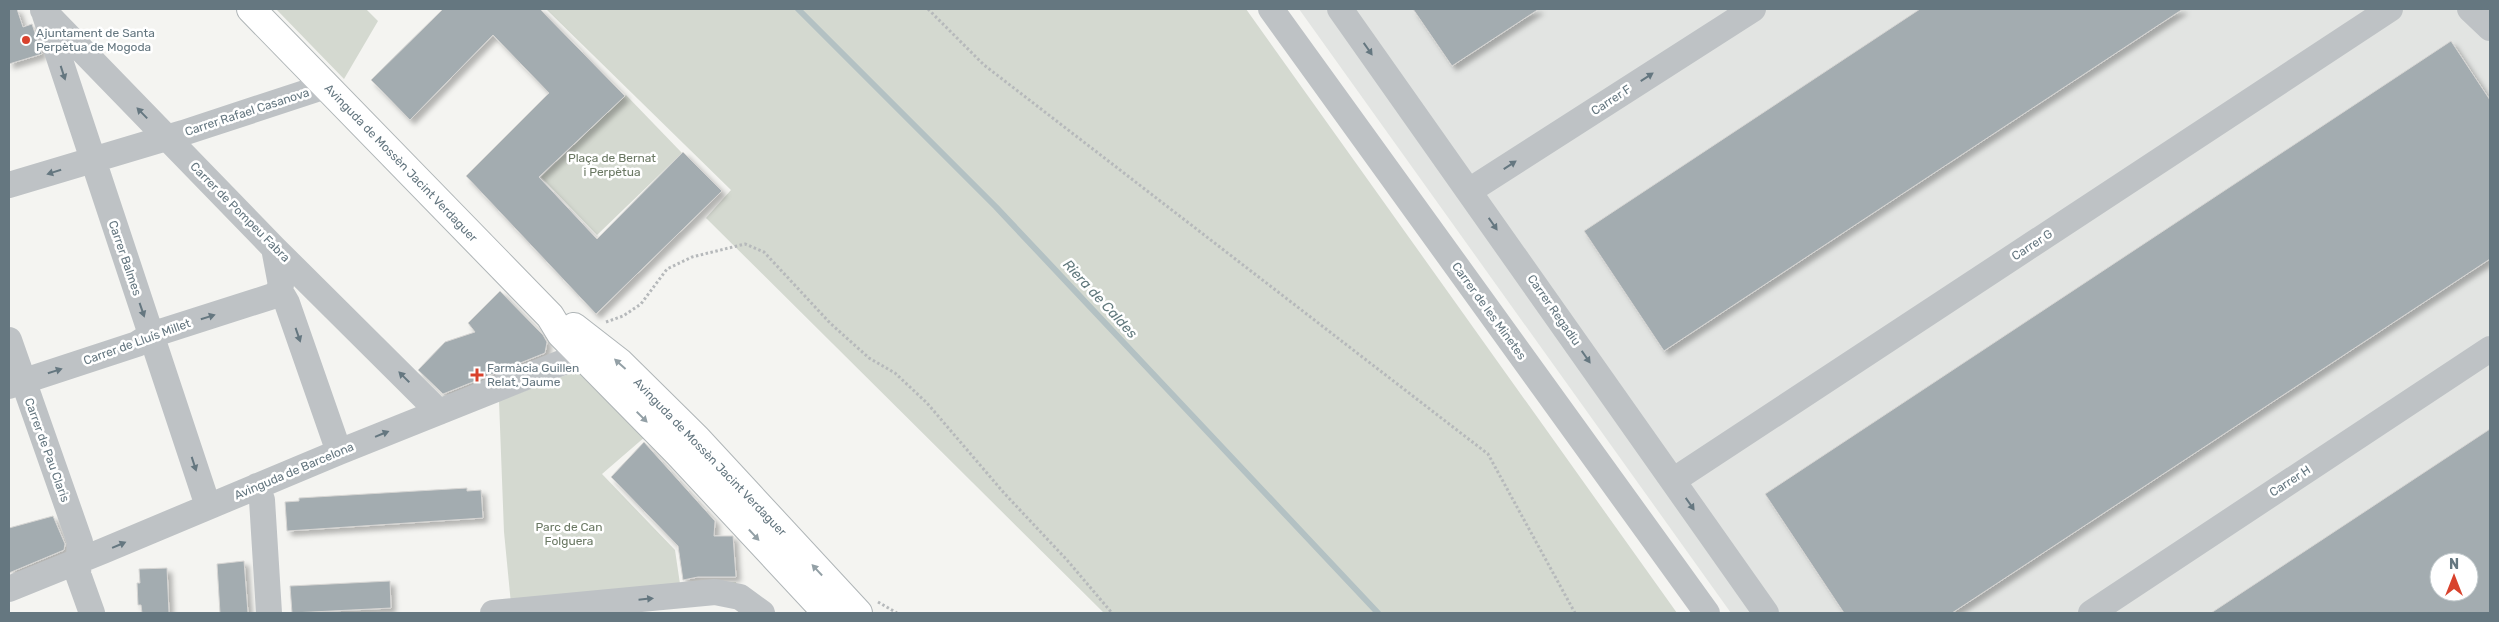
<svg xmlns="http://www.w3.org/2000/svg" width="2499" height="622" font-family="Rubik,sans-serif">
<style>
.built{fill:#e2e4e2;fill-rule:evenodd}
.green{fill:#d4d9d0}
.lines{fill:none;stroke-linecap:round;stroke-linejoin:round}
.stream{stroke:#b3c1c3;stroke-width:6}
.building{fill:#a3acb0;stroke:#d6d5d3;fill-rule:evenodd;filter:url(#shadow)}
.major-casing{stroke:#afb5b7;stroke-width:30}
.path{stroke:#b6b9bb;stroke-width:3;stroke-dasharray:2.5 2.5;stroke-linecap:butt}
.minor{stroke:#bec2c5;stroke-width:26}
.major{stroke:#fff;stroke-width:28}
.oneway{fill:#657780}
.oneway2{fill:#93a0a6}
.poi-dot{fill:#d8422d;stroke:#fff;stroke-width:2}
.labels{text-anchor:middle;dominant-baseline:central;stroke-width:5;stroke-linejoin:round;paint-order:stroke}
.poi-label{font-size:12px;fill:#657780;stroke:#fff;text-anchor:start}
.street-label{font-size:12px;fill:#657780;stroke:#fff}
.park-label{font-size:12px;fill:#6a7863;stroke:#fff}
.water-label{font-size:14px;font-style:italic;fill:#61797d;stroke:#fff}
</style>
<defs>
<filter id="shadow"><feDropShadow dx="4.5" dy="4.5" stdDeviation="2.5" flood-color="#0004"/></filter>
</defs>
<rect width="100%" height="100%" fill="#f4f4f1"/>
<path class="built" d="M1299,9H2490V613H1731ZM2439,562H2469V592H2439Z"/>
<path class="green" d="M276,9H366L378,21L344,79Z
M546,9H1246L1677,613H1104L706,218L731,190Z
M626,95L682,153L597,235L541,177Z
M579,370L646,436L602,474L675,550L680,584L736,582L737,587L511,604L504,532L499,401Z"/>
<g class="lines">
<path class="stream" d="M798,9L996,207L1378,613"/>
</g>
<path class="building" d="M9,9H17L23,27L32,24L42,54L9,64Z
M443,9H540L625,96L539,177L597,239L683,152L722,191L596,314L466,176L549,93L493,35L410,120L371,80Z
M1413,9H1539L1452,66Z
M1920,9H2183L1664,351L1584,231Z
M2451,41L2490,100V259L1952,613H1844L1765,494Z
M500,291L543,335L547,342L545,353L443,394L418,370L445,342L475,332L468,323Z
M2490,429V613H2211ZM2439,562H2469V592H2439Z
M644,442L715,521L714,536H733L736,577H698L683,580L678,546L611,477Z
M467,488V491L481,490L483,518L287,531L285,502L299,501V498Z
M53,516L65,544L64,550L9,573V528Z
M244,561L248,613H220L217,564Z
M167,568L169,613H142L141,605H138L137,583H140L139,569Z
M390,581L391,608L292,613L290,586Z"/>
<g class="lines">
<defs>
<path id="major" d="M251,9L550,316L561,334L679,454L827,613
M574,327L619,362L697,439L858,613"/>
</defs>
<use href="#major" class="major-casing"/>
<path class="path" d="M928,9L984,65L1488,454L1575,613
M606,322L623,316L641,304L667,269L692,257L745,244L764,252L830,323L869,358L895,373L927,403L1004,493L1067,560L1112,613
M878,602L897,613"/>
<path class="minor" d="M1271,9L1707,613
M1340,9L1766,613
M2470,9L2490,28
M43,10L274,248L439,412
M45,15L208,506
M9,185L183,133L326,86
M1469,191L1753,9
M276,295L283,296L287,303L339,452
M9,340L80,542L78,574L92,613
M9,386L137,344L151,335L276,295L281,285L274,248
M1674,480L2390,9
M257,486L262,500L269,613
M9,589L103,551L339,452L581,355
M493,613L715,592L740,597L762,613
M2091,613L2490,349"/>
<use href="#major" class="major"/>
</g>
<defs><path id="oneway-solid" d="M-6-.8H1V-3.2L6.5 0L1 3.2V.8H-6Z" transform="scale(1.25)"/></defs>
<g class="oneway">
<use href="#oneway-solid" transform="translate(1368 49) rotate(55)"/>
<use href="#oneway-solid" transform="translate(63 73) rotate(72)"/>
<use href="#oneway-solid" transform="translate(1647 77) rotate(-33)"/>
<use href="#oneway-solid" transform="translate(142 113) rotate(-134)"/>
<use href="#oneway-solid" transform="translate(1510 165) rotate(-33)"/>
<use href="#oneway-solid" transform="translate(54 172) rotate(163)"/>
<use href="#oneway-solid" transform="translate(1493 224) rotate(55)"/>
<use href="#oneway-solid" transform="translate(142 310) rotate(71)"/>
<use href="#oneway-solid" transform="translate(208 317) rotate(-17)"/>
<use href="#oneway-solid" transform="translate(298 335) rotate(71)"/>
<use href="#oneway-solid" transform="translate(1586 357) rotate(55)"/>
<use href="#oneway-solid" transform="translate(55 371) rotate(-18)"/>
<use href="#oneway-solid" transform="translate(404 377) rotate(-135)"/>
<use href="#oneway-solid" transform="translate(382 434) rotate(-22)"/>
<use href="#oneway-solid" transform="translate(194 464) rotate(72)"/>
<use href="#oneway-solid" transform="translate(1690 504) rotate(55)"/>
<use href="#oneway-solid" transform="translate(119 545) rotate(-23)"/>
<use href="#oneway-solid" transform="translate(646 599) rotate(-6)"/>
</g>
<g class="oneway2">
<use href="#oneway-solid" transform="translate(620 364) rotate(-138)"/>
<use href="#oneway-solid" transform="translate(642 417) rotate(45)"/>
<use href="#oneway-solid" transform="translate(754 535) rotate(47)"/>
<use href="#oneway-solid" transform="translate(817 570) rotate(-133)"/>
</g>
<g class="poi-dot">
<circle cx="26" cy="40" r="5"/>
<path d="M474.5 367.5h5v5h5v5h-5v5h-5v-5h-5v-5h5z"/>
</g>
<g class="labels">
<g class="poi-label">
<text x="36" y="33">Ajuntament de Santa<tspan x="36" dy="14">Perpètua de Mogoda</tspan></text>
<text x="487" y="368">Farmàcia Guillen<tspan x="487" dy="14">Relat, Jaume</tspan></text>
</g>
<g class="street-label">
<text transform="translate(1611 100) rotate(-33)">Carrer F</text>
<text transform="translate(247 112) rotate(-18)">Carrer Rafael Casanova</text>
<text transform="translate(401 163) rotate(46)">Avinguda de Mossèn Jacint Verdaguer</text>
<text transform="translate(240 212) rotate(45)">Carrer de Pompeu Fabra</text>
<text transform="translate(2032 245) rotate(-33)">Carrer G</text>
<text transform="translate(125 258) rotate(71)">Carrer Balmes</text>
<text transform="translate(1554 310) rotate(55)">Carrer Regadiu</text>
<text transform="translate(1489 311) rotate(54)">Carrer de les Minetes</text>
<text transform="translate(137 342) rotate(-20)">Carrer de Lluís Millet</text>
<text transform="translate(47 450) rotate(70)">Carrer de Pau Claris</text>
<text transform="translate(710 457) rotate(46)">Avinguda de Mossèn Jacint Verdaguer</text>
<text transform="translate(294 471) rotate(-23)">Avinguda de Barcelona</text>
<text transform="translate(2290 481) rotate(-33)">Carrer H</text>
</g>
<g class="park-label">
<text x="612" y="158">Plaça de Bernat<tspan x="612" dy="14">i Perpètua</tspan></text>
<text x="569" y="527">Parc de Can<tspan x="569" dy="14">Folguera</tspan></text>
</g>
<g class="water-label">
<text transform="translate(1100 299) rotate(47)">Riera de Caldes</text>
</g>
</g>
<rect width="2499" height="622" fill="none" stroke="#657780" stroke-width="20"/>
<g transform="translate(2454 577)"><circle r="24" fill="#ffffff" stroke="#c1c9cc"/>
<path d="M0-4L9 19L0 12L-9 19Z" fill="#d8422d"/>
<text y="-8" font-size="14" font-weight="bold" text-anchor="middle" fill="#657780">N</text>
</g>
</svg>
